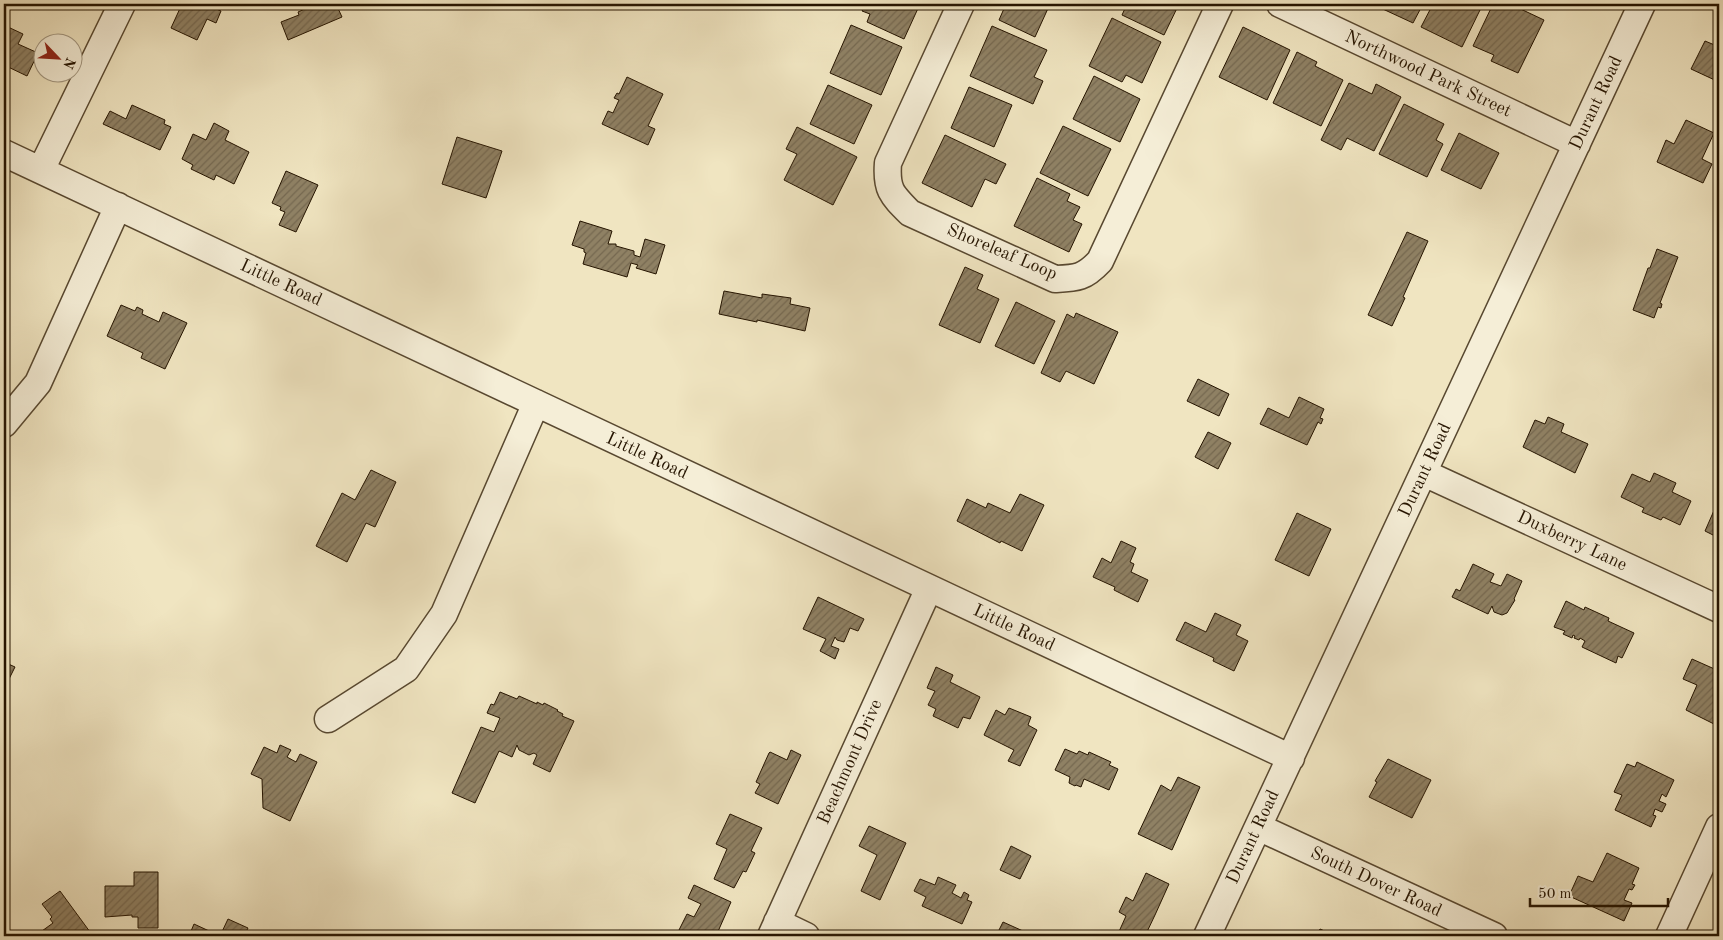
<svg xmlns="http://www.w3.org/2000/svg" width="1723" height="940" font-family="'Old Standard TT',serif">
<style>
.building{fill:url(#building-hatch);stroke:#251400}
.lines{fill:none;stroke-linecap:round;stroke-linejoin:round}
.minor-casing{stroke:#584830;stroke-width:29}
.minor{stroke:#f5eed7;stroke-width:26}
.labels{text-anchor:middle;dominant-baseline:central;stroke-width:4;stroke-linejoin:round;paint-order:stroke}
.street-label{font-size:18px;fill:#251400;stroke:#f5eed7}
</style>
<defs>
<pattern id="building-hatch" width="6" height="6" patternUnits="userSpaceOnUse" patternTransform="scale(1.25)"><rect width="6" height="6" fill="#8f8164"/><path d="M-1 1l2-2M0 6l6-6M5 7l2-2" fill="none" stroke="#756850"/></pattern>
</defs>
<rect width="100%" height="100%" fill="#f0e5c1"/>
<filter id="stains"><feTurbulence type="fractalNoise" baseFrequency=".004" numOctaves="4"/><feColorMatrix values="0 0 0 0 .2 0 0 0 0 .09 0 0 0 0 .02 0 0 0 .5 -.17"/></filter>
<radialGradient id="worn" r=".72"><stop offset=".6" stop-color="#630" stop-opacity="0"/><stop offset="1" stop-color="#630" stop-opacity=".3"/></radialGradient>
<path class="building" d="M182,4H215L214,8L221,11L216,23L207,19L197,40L171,28Z
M316,4H336L342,17L288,40L281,22L299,15L298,12Z
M866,4H920L904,39L867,22L870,14L862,11Z
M1006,4H1050L1035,37L999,20Z
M1127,4H1179L1164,35L1122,15Z
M1372,4H1423L1413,23Z
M1433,4H1467L1480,10L1462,47L1421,27Z
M1493,4H1510L1544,20L1518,73L1491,61L1494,55L1473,46Z
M1112,18L1161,42L1142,83L1126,75L1122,82L1089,66Z
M851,25L902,47L881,95L830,73Z
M992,26L1047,50L1034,77L1043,81L1033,104L970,76Z
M8,27L23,34L18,44L38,53L27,76L4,65V36Z
M1243,27L1290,50L1267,100L1219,77Z
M1705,41L1717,46L1719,43V82L1691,69Z
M1297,52L1317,62L1315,66L1343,80L1321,126L1273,103Z
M1094,76L1140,99L1120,142L1073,119Z
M627,77L663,94L648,126L655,129L648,145L602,124L608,111L613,113L619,100L614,98L617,93L619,94Z
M1349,83L1372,94L1376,84L1401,97L1374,151L1347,138L1341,150L1321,140Z
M828,85L872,105L854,144L810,124Z
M969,87L1012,105L994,147L951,128Z
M1404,104L1444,124L1436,140L1443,144L1427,177L1379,154Z
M132,105L165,120L164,124L171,127L160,150L103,124L110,111L126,119Z
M1686,120L1714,133L1702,159L1712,164L1703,183L1657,162L1666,140L1674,144Z
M214,123L229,131L225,140L249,152L234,184L216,175L214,180L191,169L193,165L182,159L193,134L206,140Z
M1063,126L1111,149L1088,196L1040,173Z
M797,127L857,157L833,205L784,180L797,154L786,149Z
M1459,133L1499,153L1481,189L1441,170Z
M945,135L1006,164L996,184L985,179L972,207L922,183Z
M457,137L502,151L486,198L442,184Z
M286,171L318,185L296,232L279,225L285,212L280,210L281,207L272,203Z
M1037,178L1070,194L1067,201L1080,207L1073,220L1082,224L1069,252L1014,226Z
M580,221L612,231L608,244H616V246L634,251V255L640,257L645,239L665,245L656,274L636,268L638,265L631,263L627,277L583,264L586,253L584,252V249L572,245Z
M1407,232L1428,241L1403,297L1405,298L1392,326L1368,315Z
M1657,249L1678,257L1660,303L1662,304L1661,308L1658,307L1654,318L1633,310L1648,268H1650Z
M965,267L983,275L977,289L999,299L980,343L939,325Z
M724,291L762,298V294L791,298L790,304L810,308L805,331L757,320V322L719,314Z
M1016,302L1055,321L1034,364L995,346Z
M121,305L135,311L137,307L143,310L142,314L159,322L163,312L187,323L165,369L141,358L143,353L107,336Z
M1076,313L1118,332L1094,384L1066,371L1060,382L1041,373L1067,314L1074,318Z
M1198,379L1229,394L1219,416L1187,401Z
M1299,397L1324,409L1320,418L1323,419L1321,424L1318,422L1307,445L1260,424L1268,408L1289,418Z
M1548,417L1564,424L1561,432L1588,444L1575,473L1523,447L1535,420L1545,424Z
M1208,432L1231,443L1218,469L1195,457Z
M371,470L396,482L375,527L366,523L347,562L316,546L342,493L355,500Z
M1654,473L1676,483L1672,492L1691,501L1680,525L1663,517L1661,520L1642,512L1644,508L1621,497L1632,474L1650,482Z
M1020,494L1044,505L1022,551L1001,541L1000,543L957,521L967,499L986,508L988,503L1010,513Z
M1719,499V538L1705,531Z
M1297,513L1331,529L1309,576L1275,560Z
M1121,541L1136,548L1130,562L1134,564L1131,572L1148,580L1138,602L1114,590L1115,587L1093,577L1102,558L1111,563Z
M1473,564L1494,574L1490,582L1501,586L1507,574L1522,581L1514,599L1515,600L1507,613L1502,615L1494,612L1492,606L1488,614L1452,597L1456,589L1460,591Z
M818,597L864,619L858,631L850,628L844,642L837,640L835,637L831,646L839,649L835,659L820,651L826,639L803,629Z
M1566,601L1584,610L1585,607L1609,618L1608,621L1634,633L1622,658L1618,656L1616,663L1582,647L1585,641L1580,638L1579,640L1574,638L1575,636L1573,635L1572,638L1563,634L1565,631L1554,627Z
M1215,613L1241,625L1236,635L1248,641L1234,671L1213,661L1214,658L1176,640L1185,622L1206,632Z
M1692,659L1719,671V708L1718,712L1719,713V719L1716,725L1686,710L1697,685L1683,679Z
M4,662L15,667L5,687H4Z
M936,667L953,675L950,682L980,697L970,719L963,717L958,728L933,716L936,709L928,705L935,691L927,688Z
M500,692L517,699L519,696L537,704V702L543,705L544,703L558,710L557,711L563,714L562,716L574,721L550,772L533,764L537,755L534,753L529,755L519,750L517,745L512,757L499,751L475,803L452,793L481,727L494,732L500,718L487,713L491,704L494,705Z
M1009,708L1031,717L1028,725L1037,730L1020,766L1008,761L1014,750L984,735L996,710L1005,715Z
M280,745L291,750L287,757L296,762L300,754L317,762L290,821L263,808L262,779L251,774L264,747L277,753Z
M1065,749L1077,754L1079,751L1088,755L1089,752L1111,762L1109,765L1118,769L1109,790L1084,779L1081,787L1076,785L1075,786L1069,783L1070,777L1055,770Z
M791,750L801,755L778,804L755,793L760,784L756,782L769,753L770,752L787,760Z
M1388,759L1431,780L1412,818L1369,797L1377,782L1375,781Z
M1637,762L1674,780L1666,797L1662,794L1659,801L1666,804L1662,812L1655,809L1653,815L1656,816L1651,827L1615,810L1622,795L1614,792L1627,764L1635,767Z
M1178,777L1200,787L1172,850L1138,834L1161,785L1171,791Z
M730,814L762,828L751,851L755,853L746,872L743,871L734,888L714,879L727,849L716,844Z
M869,826L906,843L880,900L861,891L877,855L859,846Z
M1011,846L1031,856L1020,879L1000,870Z
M1607,853L1639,868L1632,884L1635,885L1632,890L1629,889L1624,900L1632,903L1624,921L1569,896L1578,876L1593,882Z
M134,872H158V928H138V917H132V915L105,917V886H134Z
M1146,873L1169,884L1155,915L1145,936H1117L1126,916L1119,912L1126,897L1133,901Z
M938,877L956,885L952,893L961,898L964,892L969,895L967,900L972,902L962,924L922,906L926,897L914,891L920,879L935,885Z
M694,885L731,902L716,936H687L678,932L687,914L694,917L701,904L688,898Z
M60,891L93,936H35L53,923L50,919L52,917L42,904Z
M228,919L248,928L244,936H189L194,924L220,936Z
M1003,922L1034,936H996Z
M1320,929L1336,936H1316Z"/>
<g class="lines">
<defs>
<path id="minor" d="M961,4L888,163C886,189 891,194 910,213L1055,279C1077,278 1084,278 1100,261L1220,4
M1280,4L1577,144
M4,153L1291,758
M41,170L122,4
M4,424L38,383L118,206
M1424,473L1719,609
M328,719L406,669L444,614L536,403
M1258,827L1494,936
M777,922L806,936
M771,936L929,588
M1207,936L1642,4
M1669,936L1719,827"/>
</defs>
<use href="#minor" class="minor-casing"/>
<use href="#minor" class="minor"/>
</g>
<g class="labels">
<g class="street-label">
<text transform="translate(1428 74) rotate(25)">Northwood Park Street</text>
<text transform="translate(1596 103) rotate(-65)">Durant Road</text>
<text transform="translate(1002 252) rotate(23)">Shoreleaf Loop</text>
<text transform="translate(281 283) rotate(25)">Little Road</text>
<text transform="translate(647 456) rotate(25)">Little Road</text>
<text transform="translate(1425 470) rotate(-65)">Durant Road</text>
<text transform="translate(1572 541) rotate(25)">Duxberry Lane</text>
<text transform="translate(1014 628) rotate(25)">Little Road</text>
<text transform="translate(850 762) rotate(-66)">Beachmont Drive</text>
<text transform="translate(1253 837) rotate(-65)">Durant Road</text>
<text transform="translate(1376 882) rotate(25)">South Dover Road</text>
</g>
</g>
<rect width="1723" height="940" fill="none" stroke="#f0e5c1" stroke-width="20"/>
<rect x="5" y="5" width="1713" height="930" fill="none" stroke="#251400" stroke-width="2.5"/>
<rect x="10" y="10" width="1703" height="920" fill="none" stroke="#251400"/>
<g transform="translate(58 58) rotate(115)"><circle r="24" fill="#f5eed7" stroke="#a29781"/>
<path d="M0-4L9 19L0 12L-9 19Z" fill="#8f2418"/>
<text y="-8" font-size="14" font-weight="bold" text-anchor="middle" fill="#251400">N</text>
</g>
<path d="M1530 898v8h138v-8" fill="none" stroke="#251400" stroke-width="2.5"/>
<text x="1538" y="898" font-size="15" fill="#251400" stroke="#f5eed7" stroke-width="4" paint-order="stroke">50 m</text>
<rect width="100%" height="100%" filter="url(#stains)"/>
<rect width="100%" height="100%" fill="url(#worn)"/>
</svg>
